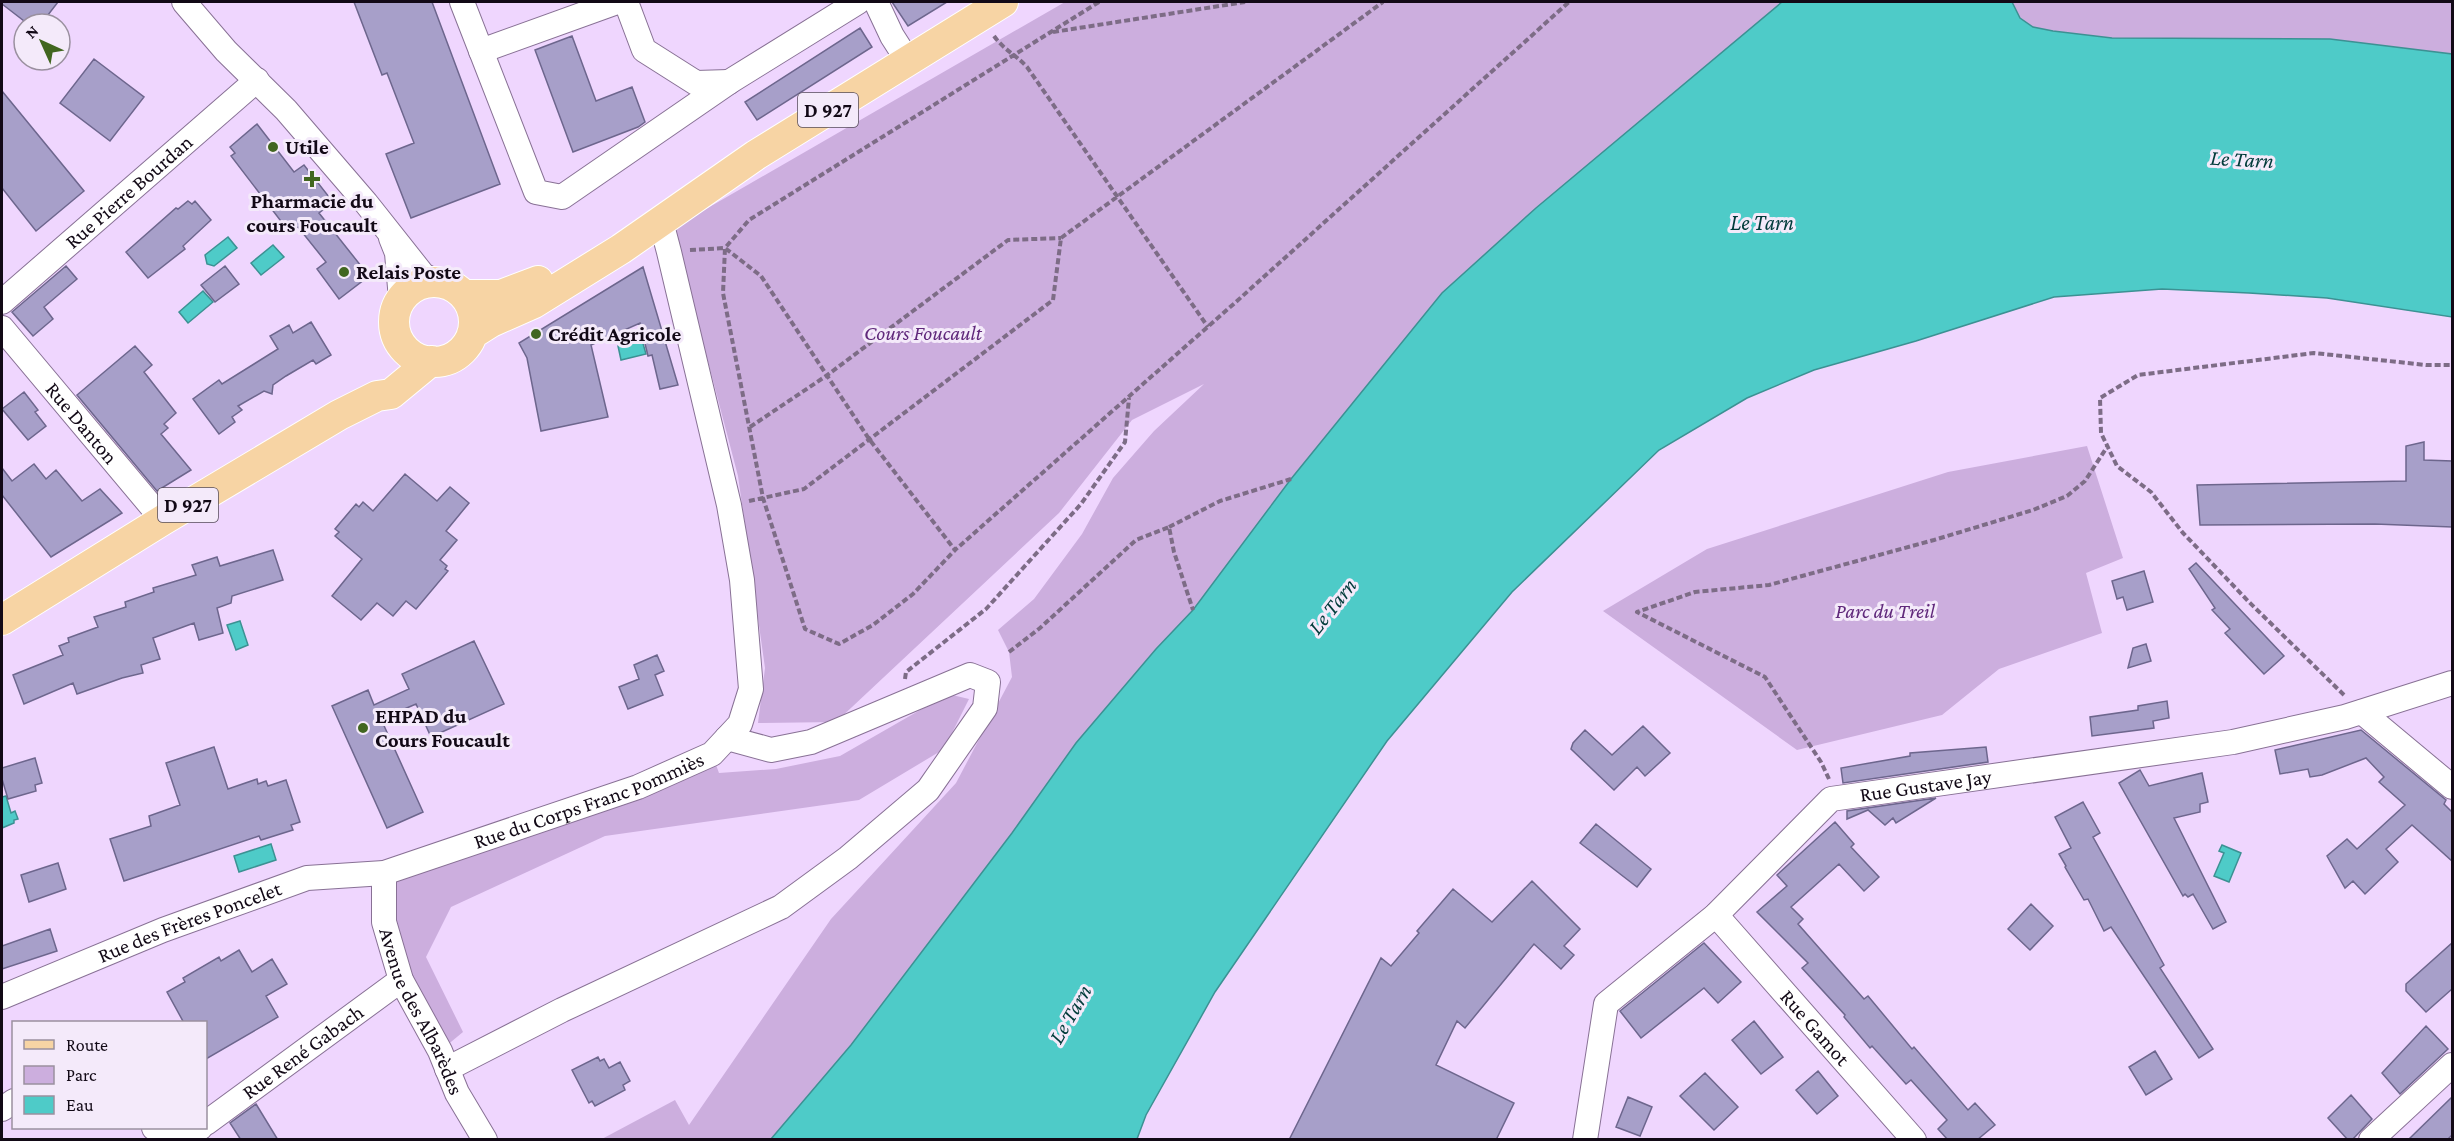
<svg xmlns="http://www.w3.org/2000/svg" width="2454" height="1141" font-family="'Crimson Pro',serif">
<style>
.green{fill:#ccaede}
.water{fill:#4ecbc8;stroke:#3c9193;stroke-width:1.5}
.building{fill:#a79fc9;stroke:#6d668d;stroke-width:1.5}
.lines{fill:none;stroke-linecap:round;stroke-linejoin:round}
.minor-casing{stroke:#887195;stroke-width:26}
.major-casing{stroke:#fff;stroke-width:32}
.path{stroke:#7d6c86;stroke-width:4;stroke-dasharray:6 3;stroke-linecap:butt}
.minor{stroke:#fff;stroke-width:24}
.major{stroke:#f7d4a4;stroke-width:30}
.poi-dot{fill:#41661f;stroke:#f4eafa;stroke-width:2}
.labels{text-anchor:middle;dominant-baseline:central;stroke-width:6;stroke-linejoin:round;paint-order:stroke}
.shield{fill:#f4eafa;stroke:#564c5a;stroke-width:1.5}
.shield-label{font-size:20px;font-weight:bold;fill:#120916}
.poi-label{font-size:21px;font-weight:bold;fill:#120916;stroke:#f4eafa;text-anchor:start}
.street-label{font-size:21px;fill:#120916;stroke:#f4eafa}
.park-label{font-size:21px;font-style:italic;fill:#60287b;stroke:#f4eafa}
.water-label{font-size:22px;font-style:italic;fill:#003b3a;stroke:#f4eafa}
</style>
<rect width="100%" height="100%" fill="#efd6fe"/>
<path class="green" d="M1065,2H1782L1536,208L1442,293L1193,610L1156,649L1076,743L1012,833L851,1045L771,1139L600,1140L675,1100L689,1125L831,919L956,783L1012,677L1009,652L998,630L1034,599L1082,534L1113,478L1154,431L1204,384L1132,420L1059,513L836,722L758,723L765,668L738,476L673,228Z
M2012,2H2452V54L2330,39L2112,38L2053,31L2033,27L2019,18Z
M2087,446L2123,558L2086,573L2102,633L1999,669L1942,715L1797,750L1603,611L1707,549L1948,472Z
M948,694L969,699L944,749L859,800L605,836L451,907L426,957L463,1032L440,1051L401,980L384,873L712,754L719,773L776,769L840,756Z"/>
<path class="water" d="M1782,2H2012L2020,18L2033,27L2053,31L2112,38L2330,39L2452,54V317L2327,298L2249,293L2162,289L2054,297L1916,341L1814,370L1747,398L1659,450L1512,592L1387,741L1215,992L1146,1115L1137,1139H771L851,1045L1012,833L1076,743L1156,649L1193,610L1291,479L1442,293L1536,208Z
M228,237L237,248L214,266L207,264L205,255Z
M273,245L284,257L261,275L251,263Z
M203,291L213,302L188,323L179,312Z
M642,340L646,354L621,360L618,346Z
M240,621L248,645L236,650L227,625Z
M6,796L11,813L15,811L18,819L14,820V823L2,828V797Z
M271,844L276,860L239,872L234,856Z
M2222,845L2241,853L2229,882L2214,876L2224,853L2219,851Z"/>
<path class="building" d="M2,2H58L41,24H28L2,4Z
M354,2H432L500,184L411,218L386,154L414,143L387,73L382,75Z
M892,2H947L908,26Z
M860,28L872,47L757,120L745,102Z
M572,36L596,101L632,87L645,122L638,127L573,152L535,50Z
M94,59L144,97L110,141L60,103Z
M2,91L84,191L36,231L2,188Z
M257,124L294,172L304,165L333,202L319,213L369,276L339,299L317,269L326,262L298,227L290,233L231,156L235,153L230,147Z
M188,201L192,204L195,201L211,220L183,246L185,249L148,278L126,252L176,208L178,209Z
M66,266L77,279L44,307L53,319L33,336L12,312Z
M225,266L239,284L215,302L201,285Z
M643,267L678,385L660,389L652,355L648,356L640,323L591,345L608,417L541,431L527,358L519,343Z
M311,322L331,355L316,364L313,360L286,376L273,385L272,394L264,391L238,406L242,410L232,417L235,422L219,434L193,399L219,380L222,384L278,349L270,336L289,325L293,333Z
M135,346L152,365L144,372L176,413L164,424L168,428L161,434L191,470L157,491L77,395Z
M24,392L38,410L35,412L46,426L28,440L2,409Z
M2424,442V460L2452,461V527L2375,524L2200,525L2197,485L2406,481V446Z
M34,464L46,479L56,470L82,501L100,489L122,513L51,557L2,495V468L12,481Z
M405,474L437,501L450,487L469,503L446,531L457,540L440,560L447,566L445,569L448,571L416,609L406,601L393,616L377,603L361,620L332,596L362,559L335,536L339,532L335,529L356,504L359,507L363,502L373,511Z
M273,550L283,580L232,596L231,603L217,608L223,633L199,640L194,623L153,638L160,659L141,665L143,673L122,678L77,694L73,683L24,704L13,675L63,655L59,646L69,642L68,638L98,627L94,617L126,607L125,602L154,592L153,588L196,575L192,565L217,557L220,566Z
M2196,563L2284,656L2264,674L2225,633L2230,629L2212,610L2215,608L2189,569Z
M2144,571L2153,602L2127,610L2123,597L2117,599L2112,581Z
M474,641L504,704L431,737L416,704L381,719L423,812L387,828L332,706L368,690L374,705L409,689L402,674Z
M2146,644L2151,661L2128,668L2133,648Z
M657,655L664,671L655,675L663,695L628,709L619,687L639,679L634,665Z
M2167,701L2169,718L2153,721L2154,728L2092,736L2090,717L2138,710V706Z
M1643,726L1670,753L1645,776L1637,767L1614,790L1571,749L1573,743L1585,730L1612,755Z
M2361,730L2446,800L2444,804L2452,812V861L2412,825L2386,849L2398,862L2365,894L2353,881L2345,888L2327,856L2347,839L2357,849L2405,805L2379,782L2384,777L2366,758L2322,775L2310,777L2308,769L2280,774L2275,750Z
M214,747L228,789L257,779L258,784L266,781L268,786L286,780L300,822L291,825L293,830L261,840L259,836L124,881L110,839L151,826L149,816L180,805L166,763Z
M1986,747L1988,762L1843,783L1841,768L1910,756V753Z
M35,758L42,783L35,785L36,791L8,799L2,779V768Z
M2140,770L2149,786L2202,773L2208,802L2200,804V812L2174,818L2226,922L2213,929L2193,894L2188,897L2185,894L2183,896L2119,783Z
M1936,798L1896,823L1893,818L1885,825L1868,810L1847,819V811Z
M2083,802L2100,833L2093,837L2164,965L2160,968L2213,1049L2199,1058L2111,927L2104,931L2088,899L2084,900L2065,867L2066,866L2059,854L2071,848L2055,817Z
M1835,822L1854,844L1851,847L1879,877L1864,891L1839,864L1791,907L1803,919L1798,924L1864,999L1868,996L1912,1049L1914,1047L1968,1110L1975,1103L1995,1125L1977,1140H1948L1938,1129L1947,1120L1911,1080L1906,1084L1872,1046L1870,1048L1844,1017L1845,1015L1802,968L1808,963L1757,912L1787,886L1777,875Z
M1596,824L1651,869L1637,887L1580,843Z
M58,863L66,889L29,902L21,875Z
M1532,881L1580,929L1564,946L1574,955L1561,969L1534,944L1465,1028L1457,1021L1436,1065L1514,1103L1496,1140H1289L1381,958L1391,966L1419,933L1417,931L1453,889L1492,922Z
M2031,904L2053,926L2030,950L2008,929Z
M50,929L57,951L2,969V946Z
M1704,943L1741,982L1718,1003L1704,988L1641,1038L1620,1011Z
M2452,943V989L2426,1012L2406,991V984Z
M239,950L252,972L272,959L287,984L266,996L278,1017L206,1059V1023H184L167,992L185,982L183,978L219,957L221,961Z
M1754,1021L1783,1057L1761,1074L1732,1040Z
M2426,1026L2448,1049L2400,1094L2382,1073Z
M2155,1051L2172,1079L2146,1095L2129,1067Z
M598,1057L600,1061L604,1059L609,1068L620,1062L630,1081L623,1085L625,1090L595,1106L592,1101L589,1103L572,1070Z
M1818,1071L1838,1096L1817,1114L1796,1090Z
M1705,1073L1738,1107L1714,1130L1680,1096Z
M2351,1095L2372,1119L2352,1140H2348L2328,1118Z
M1628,1097L1652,1107L1640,1136L1616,1127Z
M2452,1097V1135L2447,1140H2408Z
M256,1104L278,1140H241L230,1123Z"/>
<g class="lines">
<defs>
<g id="minor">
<path d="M184,2L226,51L286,110L366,203L423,275L436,282"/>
<path d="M462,2L536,192L562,197L729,82L858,2"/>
<path d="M626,2L644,50L696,83L729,82"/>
<path d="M876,2L892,36L908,61"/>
<path d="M481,51L617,2"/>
<path d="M391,238L397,253L401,299"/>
<path id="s1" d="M2,302L257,80"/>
<path id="s2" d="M2,328L163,520"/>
<path d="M2362,712L2452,787"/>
<path id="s3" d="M384,873V922L401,980L440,1051L457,1093L485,1140"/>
<path id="s4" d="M1716,915L1914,1140"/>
<path id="s5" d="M2,997L163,930L307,878L384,873L638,787L712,754L740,724L751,689L742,580L729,505L669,252L664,233L656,224"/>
<path d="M447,1069L562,1010L781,907L848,858L928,790L985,708L988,682L970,675L811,742L771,750L727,738"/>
<path d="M2,1109L14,1101"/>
<path id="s6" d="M206,1123L401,980"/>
<path d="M154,1128L187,1137L200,1128"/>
<path id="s7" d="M1585,1140L1606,1004L1716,915L1831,799L2233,742L2345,717L2452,683"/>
<path d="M2371,1140L2452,1065"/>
</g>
<path id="major" d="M394 322a40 40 0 1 1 80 0a40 40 0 1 1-80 0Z
M464,295H501L538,281
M472,334L491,322L534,303L621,249L756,155L1003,2
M2,620L163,520L339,415L377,396L391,394L431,361"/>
</defs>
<use href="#minor" class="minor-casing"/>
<use href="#major" class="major-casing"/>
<path class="path" d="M1099,2L749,220L725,248L761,276L869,439L955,550L1237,301L1569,2
M1053,32L1245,2
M994,36C1004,50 1015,54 1027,67L1208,327
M1061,238L1383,2
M690,250L725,248L723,293L763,498L805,629L839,644L873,625L913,594L955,550
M750,427L826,376L1008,240L1061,238
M749,501L804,489L1053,300L1061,238
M1169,527L1220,501L1291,479
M1009,652L1040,628L1136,540L1169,527L1174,552L1193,610
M905,679L906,672L986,609L1081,504L1125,442L1129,398
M2344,695L2249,602L2183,533L2151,492L2117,466L2101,433L2100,398L2138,375L2314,353L2426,365H2452
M1829,779L1821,762L1765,677L1637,612L1695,592L1769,585L1934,540L2033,510L2067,496L2085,481L2107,447"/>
<use href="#minor" class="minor"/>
<use href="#major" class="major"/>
</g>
<g class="poi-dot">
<circle cx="273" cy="147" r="6"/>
<path d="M309 170h6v6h6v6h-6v6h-6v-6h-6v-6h6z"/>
<circle cx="344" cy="272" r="6"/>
<circle cx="536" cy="334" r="6"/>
<circle cx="363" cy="728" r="6"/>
</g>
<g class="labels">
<g class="shield">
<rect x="798" y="93" width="60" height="34" rx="4.5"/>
<rect x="158" y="488" width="60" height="34" rx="4.5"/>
</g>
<g class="shield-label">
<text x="828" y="110">D 927</text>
<text x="188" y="505">D 927</text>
</g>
<g class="poi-label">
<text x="285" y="147">Utile</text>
<text x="312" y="201" text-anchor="middle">Pharmacie du<tspan x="312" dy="24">cours Foucault</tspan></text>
<text x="356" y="272">Relais Poste</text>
<text x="548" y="334">Crédit Agricole</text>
<text x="375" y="716">EHPAD du<tspan x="375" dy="24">Cours Foucault</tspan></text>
</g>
<g class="street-label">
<text stroke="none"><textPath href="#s1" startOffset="168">Rue Pierre Bourdan</textPath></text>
<text stroke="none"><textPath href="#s2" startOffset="124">Rue Danton</textPath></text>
<text stroke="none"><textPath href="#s7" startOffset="538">Rue Gustave Jay</textPath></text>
<text stroke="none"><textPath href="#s5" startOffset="622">Rue du Corps Franc Pommiès</textPath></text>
<text stroke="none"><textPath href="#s5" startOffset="202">Rue des Frères Poncelet</textPath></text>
<text stroke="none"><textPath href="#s3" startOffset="146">Avenue des Albarèdes</textPath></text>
<text stroke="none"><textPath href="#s4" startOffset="150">Rue Gamot</textPath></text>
<text stroke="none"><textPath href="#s6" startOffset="120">Rue René Gabach</textPath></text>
</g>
<g class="park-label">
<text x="923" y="333">Cours Foucault</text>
<text x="1885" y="611">Parc du Treil</text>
</g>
<g class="water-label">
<text transform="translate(2242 159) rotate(3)">Le Tarn</text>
<text x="1762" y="222">Le Tarn</text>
<text transform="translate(1332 606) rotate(-52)">Le Tarn</text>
<text transform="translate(1070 1014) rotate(-60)">Le Tarn</text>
</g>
</g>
<rect width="2454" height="1141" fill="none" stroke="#120916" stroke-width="6"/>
<rect x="12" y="1021" width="195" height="108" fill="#f4eafa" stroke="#9a909f" stroke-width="1.5"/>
<rect x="24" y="1040" width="30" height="9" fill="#f7d4a4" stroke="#9a909f" stroke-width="1.5"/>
<text x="66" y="1051" font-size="18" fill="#120916">Route</text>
<rect x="24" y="1066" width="30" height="18" fill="#ccaede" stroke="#9a909f" stroke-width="1.5"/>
<text x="66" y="1081" font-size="18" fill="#120916">Parc</text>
<rect x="24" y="1096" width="30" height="18" fill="#4ecbc8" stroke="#9a909f" stroke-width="1.5"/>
<text x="66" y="1111" font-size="18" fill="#120916">Eau</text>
<g transform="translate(42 42) rotate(315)"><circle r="28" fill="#f4eafa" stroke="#9a909f" stroke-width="1.5"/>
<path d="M0-4.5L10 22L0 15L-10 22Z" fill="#41661f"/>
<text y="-9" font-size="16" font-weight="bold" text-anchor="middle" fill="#120916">N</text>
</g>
</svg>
